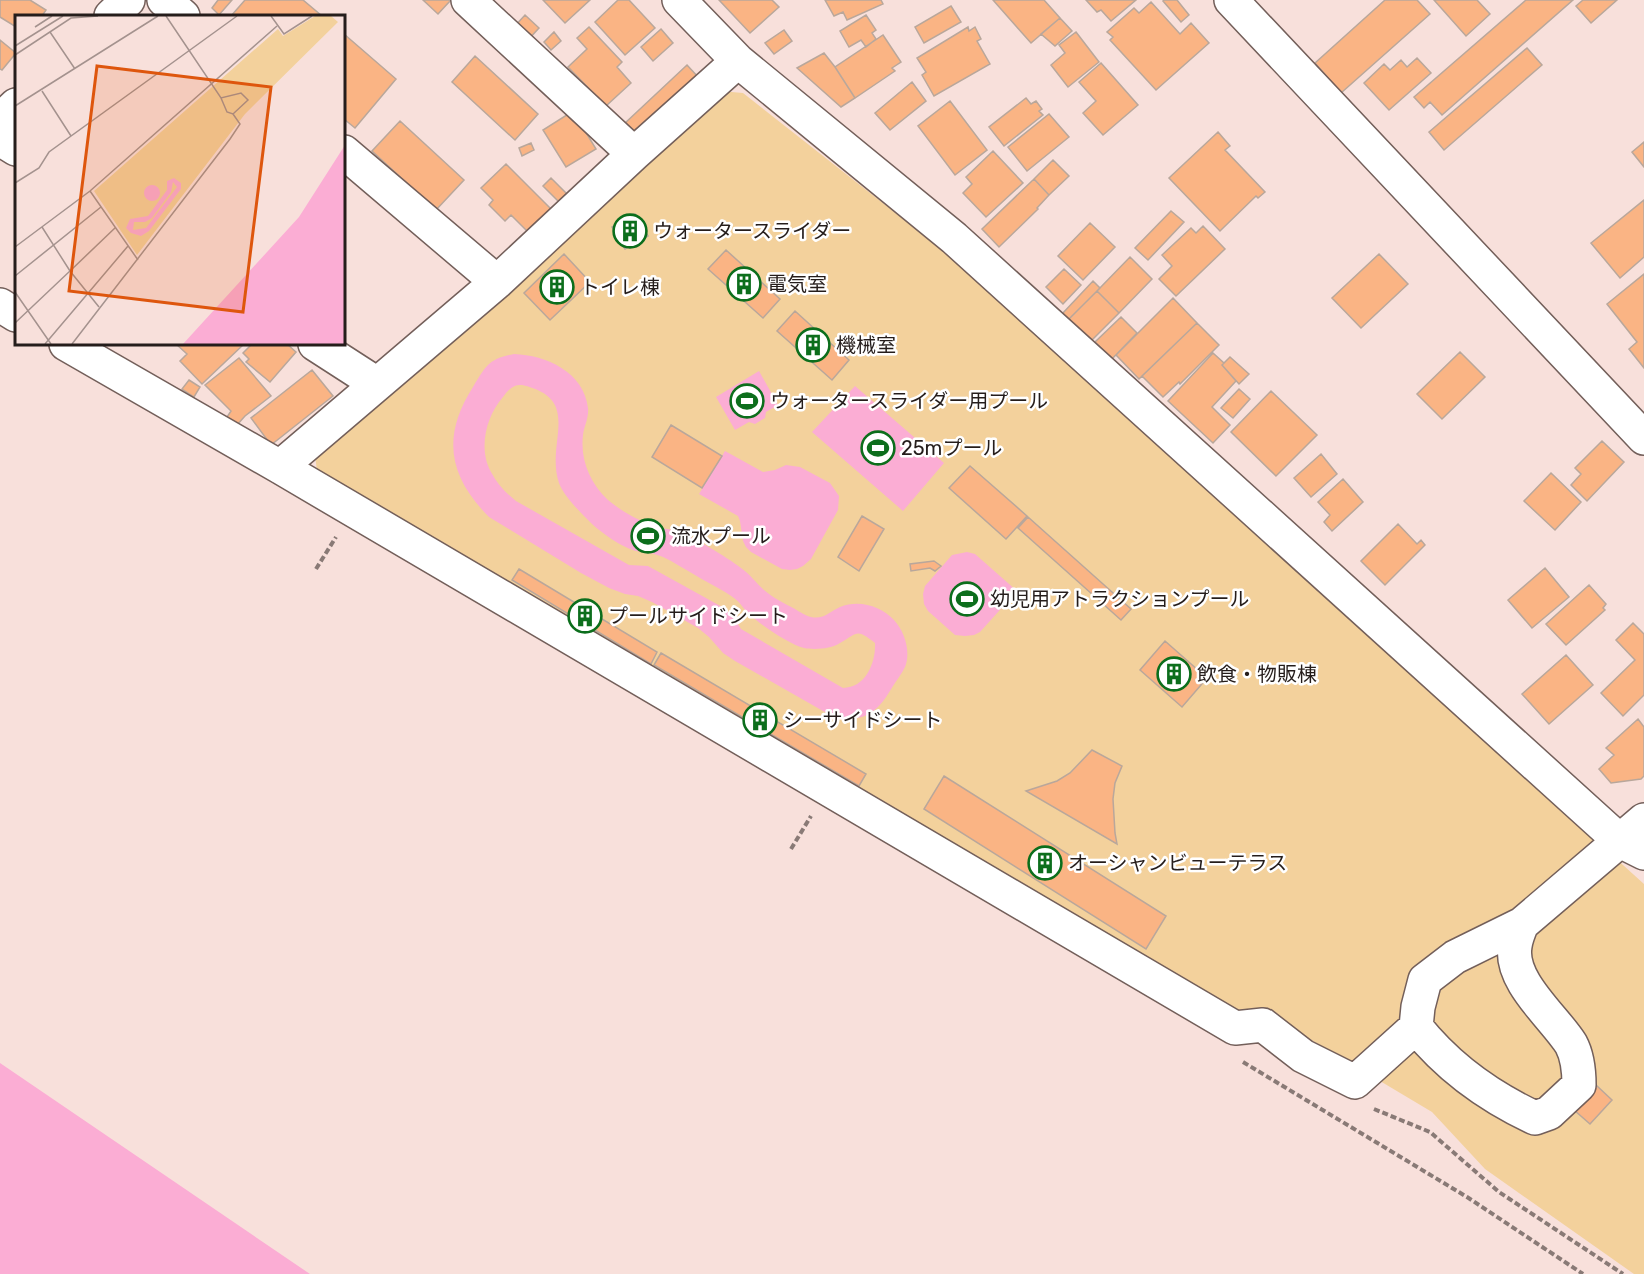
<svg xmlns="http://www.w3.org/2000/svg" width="1644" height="1274" font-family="Rubik,'Noto Sans JP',sans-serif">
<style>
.green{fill:#f3d19c}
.water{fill:#fbadd4;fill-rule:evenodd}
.building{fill:#fab484;stroke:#b9a79b;stroke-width:1.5}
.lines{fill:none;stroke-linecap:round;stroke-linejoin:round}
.minor-casing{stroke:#735f5a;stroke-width:36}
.path{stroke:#897a76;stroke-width:4;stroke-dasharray:6 3;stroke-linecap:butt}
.minor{stroke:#fff;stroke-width:33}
.labels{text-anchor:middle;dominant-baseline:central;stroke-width:5;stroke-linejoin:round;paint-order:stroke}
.poi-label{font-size:20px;fill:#251d1b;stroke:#fff;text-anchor:start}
.inset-road{fill:none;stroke:#a4928e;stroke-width:1.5}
.view{fill:#de560d;fill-opacity:0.15;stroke:#de560d;stroke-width:3}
.inset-edge{fill:none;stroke:#251d1b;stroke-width:3}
</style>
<rect width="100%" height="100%" fill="#f8e0db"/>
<path class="green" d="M720,91L743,93L949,255L1644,884V1274H1634L1485,1169L1432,1112L1266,1013L1235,1017L318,479L315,455Z"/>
<path class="water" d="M514,354C546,355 584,372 588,408C589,418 584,426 583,435C580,460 590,483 608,500C622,512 643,523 660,528C665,529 669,529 674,530C690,535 727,557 741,568C750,574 756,583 764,590C773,598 784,603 795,609C800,612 806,616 811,617C823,620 831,611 840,607C859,599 881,606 894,620C905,632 911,652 905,667C902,673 897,680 893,686C884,701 875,715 857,718C847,720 839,718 830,715L735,661L723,653L709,637L698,628L652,602L638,596L625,594L609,588L581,573L489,517C449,477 441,437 473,387C486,366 488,359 514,354ZM522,385C584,399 545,442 559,483C563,495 581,513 590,522C600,532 623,548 636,551C646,553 654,553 663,557C674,562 684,569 695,575C708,583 722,589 734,598C741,603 744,610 750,615C761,625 790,645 804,648C814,650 831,649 840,643C858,633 856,628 875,643C876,662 866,688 843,688L741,629L734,618L724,608L648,566L629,565L516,501C506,493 497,484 491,472C478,449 486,416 503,397C505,394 509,389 513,387C516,385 519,385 522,385Z
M759,371L778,405L766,412L765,418L755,424L749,422L735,430L716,397Z
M855,386L944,463L903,511L812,432Z
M725,451L763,472L775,470L786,465L800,467L830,483L839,496L838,510L811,559L803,566L797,569L790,570L782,569L751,552L746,547L743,541L740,521L738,516L699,494Z
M967,552L975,554L1017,591L980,632L974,635L965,636L955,635L928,611L924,604L923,594L925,586L952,555Z
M0,1063L310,1274H0Z"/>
<path class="building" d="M0,0H30L46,10L42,16H16V27L0,17Z
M218,0H232L219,15L212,8Z
M245,0H303L322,16H231Z
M423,0H449L450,1L438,14Z
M543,0H590L565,23Z
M618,0H629L655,28L625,55L595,22Z
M719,0H772L779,7L750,33Z
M825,0H881L883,4L847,20L843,12L834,16Z
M993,0H1044L1060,18L1031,43Z
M1086,0H1136L1111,21L1101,10L1097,12Z
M1164,0H1177L1189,15L1181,22L1163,1Z
M1385,0H1417L1430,14L1341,93L1315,63Z
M1434,0H1477L1490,14L1466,36Z
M1526,0H1573L1442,115L1430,102L1424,108L1414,97Z
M1583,0H1617L1591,23L1576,6Z
M1151,2L1180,34L1191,23L1209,43L1156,90L1110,40L1113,37L1107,32L1134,8L1139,13Z
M951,6L961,22L924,43L915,27Z
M525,15L539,28L528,40L514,27Z
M866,15L876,30L872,33L876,39L866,47L861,40L849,47L840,31Z
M1060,18L1072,31L1055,46L1041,34Z
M589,27L622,62L617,67L631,83L606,106L568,67L587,49L577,38Z
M968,27L969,31L975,27L981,39L977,41L990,64L934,96L922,75L926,72L917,58Z
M661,29L673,43L653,61L641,47Z
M784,30L792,41L774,54L765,43Z
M554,32L561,41L551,50L544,42Z
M1076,32L1099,62L1068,87L1051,65L1065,53L1059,45Z
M344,34L396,79L355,128L344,119Z
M883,35L901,62L892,68L895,71L855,98L835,67Z
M0,40L16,53L2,70L0,69Z
M1527,48L1542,65L1444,150L1429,132Z
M824,53L835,67L855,98L841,107L797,68Z
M475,56L538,114L515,140L452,82Z
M1417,58L1431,73L1389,110L1364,83L1384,64L1390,70L1401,60L1407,67Z
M1101,63L1138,105L1103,135L1083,113L1096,101L1079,82Z
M687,65L699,78L636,137L624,124Z
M912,82L926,101L890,130L875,113Z
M1026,98L1031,104L1036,101L1042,109L1039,111L1043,115L1004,146L989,127Z
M950,101L987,150L955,175L918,126Z
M573,111L596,149L566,167L543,130Z
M1049,114L1069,137L1027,171L1008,147Z
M400,121L464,180L436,210L372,151Z
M1218,132L1230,146L1225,150L1265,192L1258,198L1256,196L1220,231L1169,178Z
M1644,142V167L1632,152Z
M531,143L534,150L522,156L519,148Z
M993,151L1023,183L986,217L963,193L972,184L966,177Z
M1053,160L1069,176L1049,195L1034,179Z
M506,164L554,212L531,235L511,215L505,221L489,205L493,200L481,188Z
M551,178L567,194L559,202L543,186Z
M1034,179L1049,195L1037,208L1038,209L999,247L982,229Z
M1644,200V257L1620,278L1591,243Z
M1171,211L1184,222L1148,260L1135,248Z
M635,214L648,236L625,249L612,227Z
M1090,223L1115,247L1083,280L1058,256Z
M1203,226L1225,249L1176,296L1159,279L1172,266L1162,255L1191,228L1196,233Z
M726,250L780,299L763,318L708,269Z
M564,254L590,282L550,320L524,293Z
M1379,254L1408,284L1361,328L1332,298Z
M1130,257L1152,279L1119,313L1097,291Z
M1064,269L1081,285L1063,304L1046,287Z
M1644,274V368L1629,349L1637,342L1607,304Z
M1093,281L1100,288L1068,320L1062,314Z
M1097,291L1119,313L1090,342L1068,320Z
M1173,298L1197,323L1139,379L1116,355Z
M795,311L849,360L832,380L777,331Z
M1121,317L1137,333L1112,359L1095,342Z
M1197,323L1219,345L1180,384L1179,382L1163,397L1142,376Z
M176,344H244L202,384L180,361L187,354Z
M252,344H287L296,352L270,382L246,362L249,359L243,353Z
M1460,352L1485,377L1442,419L1417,394Z
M1213,353L1224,363L1222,365L1236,381L1212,407L1230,425L1213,443L1168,401Z
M1230,357L1249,374L1239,384L1222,365Z
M239,358L271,396L245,416L237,425L227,417L231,411L205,385Z
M312,370L333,396L271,445L251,418Z
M189,380L200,387L194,397L182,389Z
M1239,389L1250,399L1233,418L1221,408Z
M1271,391L1317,435L1276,476L1231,432Z
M671,425L722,456L702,488L652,457Z
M1602,441L1624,462L1587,501L1571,485L1581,474L1575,468Z
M1321,454L1337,474L1311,497L1294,478Z
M970,466L1027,516L1006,539L949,488Z
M1551,473L1581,502L1555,530L1524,501Z
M1343,479L1363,502L1332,531L1324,522L1330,515L1318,502Z
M862,516L884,529L859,571L838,557Z
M1028,517L1131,609L1121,620L1018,528Z
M1398,524L1417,544L1421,540L1425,545L1385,585L1361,561Z
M934,561L941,566L935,571L930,568L911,571L910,564Z
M1545,568L1569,597L1532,628L1508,600Z
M519,569L657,652L651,664L512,580Z
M1589,585L1606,604L1603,608L1605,610L1566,645L1546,624Z
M1633,623L1644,634V695L1623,716L1601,693L1635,660L1616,640Z
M1165,641L1207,678L1182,707L1140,670Z
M661,653L866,774L859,786L654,665Z
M1566,655L1593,685L1549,724L1522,694Z
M1638,719L1644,727V776L1641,779L1611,783L1599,769L1614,755L1606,748Z
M1092,750L1122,766L1115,783L1113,799L1115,833L1117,844L1026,791L1057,781L1070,773Z
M944,776L1166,916L1146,949L924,809Z
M1596,1085L1612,1100L1590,1124L1574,1110Z"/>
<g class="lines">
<defs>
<path id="minor" d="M164,0L183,16
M468,0L634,154
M679,0L738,61L954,238L1620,841L1644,853
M1231,0L1644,438
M111,16L128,0
M0,120L16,105
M0,139L16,149
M344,152L497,282
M0,305L16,315
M66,344L280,467L1235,1028L1263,1025L1303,1056L1355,1082L1416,1027
M315,344L377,384
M280,467L497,282L634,154L738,61
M1522,924L1455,957L1425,980L1418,1007L1416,1027C1447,1066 1490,1097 1535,1118L1549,1113L1579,1085C1579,1071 1578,1057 1571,1044C1554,1017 1509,981 1515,946C1516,938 1519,931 1522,924L1644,820"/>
</defs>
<use href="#minor" class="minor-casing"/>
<path class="path" d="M316,569L336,537
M791,849L811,816
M1243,1062L1467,1197L1583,1274
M1374,1109L1430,1132L1499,1192L1623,1274"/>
<use href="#minor" class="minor"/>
</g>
<defs>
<symbol id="building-ring" viewBox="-11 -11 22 22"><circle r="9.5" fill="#fff" stroke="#0c6e1c" stroke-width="1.5"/><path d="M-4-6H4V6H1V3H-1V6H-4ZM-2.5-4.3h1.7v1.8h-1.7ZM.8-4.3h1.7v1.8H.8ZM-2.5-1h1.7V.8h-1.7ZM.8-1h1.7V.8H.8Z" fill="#0c6e1c"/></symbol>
<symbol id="stadium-ring" viewBox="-11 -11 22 22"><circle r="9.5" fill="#fff" stroke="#0c6e1c" stroke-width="1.5"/><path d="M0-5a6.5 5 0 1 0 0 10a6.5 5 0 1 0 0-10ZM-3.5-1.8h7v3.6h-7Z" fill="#0c6e1c"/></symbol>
</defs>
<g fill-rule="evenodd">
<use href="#building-ring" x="611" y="212" width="38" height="38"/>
<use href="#building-ring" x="725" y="265" width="38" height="38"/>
<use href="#building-ring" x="538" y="268" width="38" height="38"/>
<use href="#building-ring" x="794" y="326" width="38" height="38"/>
<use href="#stadium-ring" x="728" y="382" width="38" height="38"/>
<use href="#stadium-ring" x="859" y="429" width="38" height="38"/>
<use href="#stadium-ring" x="629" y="517" width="38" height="38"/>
<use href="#stadium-ring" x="948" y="580" width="38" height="38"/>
<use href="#building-ring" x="566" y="597" width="38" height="38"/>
<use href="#building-ring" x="1155" y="655" width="38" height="38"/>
<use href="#building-ring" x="741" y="701" width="38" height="38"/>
<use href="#building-ring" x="1026" y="844" width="38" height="38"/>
</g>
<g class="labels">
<g class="poi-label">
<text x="653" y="231">ウォータースライダー</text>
<text x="767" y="284">電気室</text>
<text x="580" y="287">トイレ棟</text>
<text x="836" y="345">機械室</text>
<text x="770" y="401">ウォータースライダー用プール</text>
<text x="901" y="448">25mプール</text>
<text x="671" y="536">流水プール</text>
<text x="990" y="599">幼児用アトラクションプール</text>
<text x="608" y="616">プールサイドシート</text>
<text x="1197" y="674">飲食・物販棟</text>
<text x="783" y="720">シーサイドシート</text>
<text x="1068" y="863">オーシャンビューテラス</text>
</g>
</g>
<g transform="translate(15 15)">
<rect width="330" height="330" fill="#f8e0db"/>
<path d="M300,1H316L323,7L230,99L122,240L79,176L263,14L268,21Z" fill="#f3d19c"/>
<path d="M330,130V329H168L284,202ZM159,163L166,168V174L134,216L126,221L116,218L111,213L115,204L133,201L152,175V166ZM158,167L162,172L131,213L118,215L119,207H130L137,203L156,177ZM129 178a8 8 0 1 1 16 0a8 8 0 1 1-16 0Z" fill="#fbadd4" fill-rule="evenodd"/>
<path class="inset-road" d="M151,1L206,83L226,78L233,85L218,99L212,97L206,83M256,1L269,19L297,1M20,12L37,1M35,17L60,54M0,31L48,1M0,40L56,3L83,1M27,76L56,121M0,91L143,1M0,168L24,153L34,137L222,1M75,176L123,245M0,232L75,176L262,11M0,261L86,192M0,277L36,329M84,292L55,256L101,212M0,308L55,256L27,212M30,329L113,231M57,329L215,124L225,109L218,99"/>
<path class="view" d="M82,51L256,72L228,297L54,276Z"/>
<rect width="330" height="330" class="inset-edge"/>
</g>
</svg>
